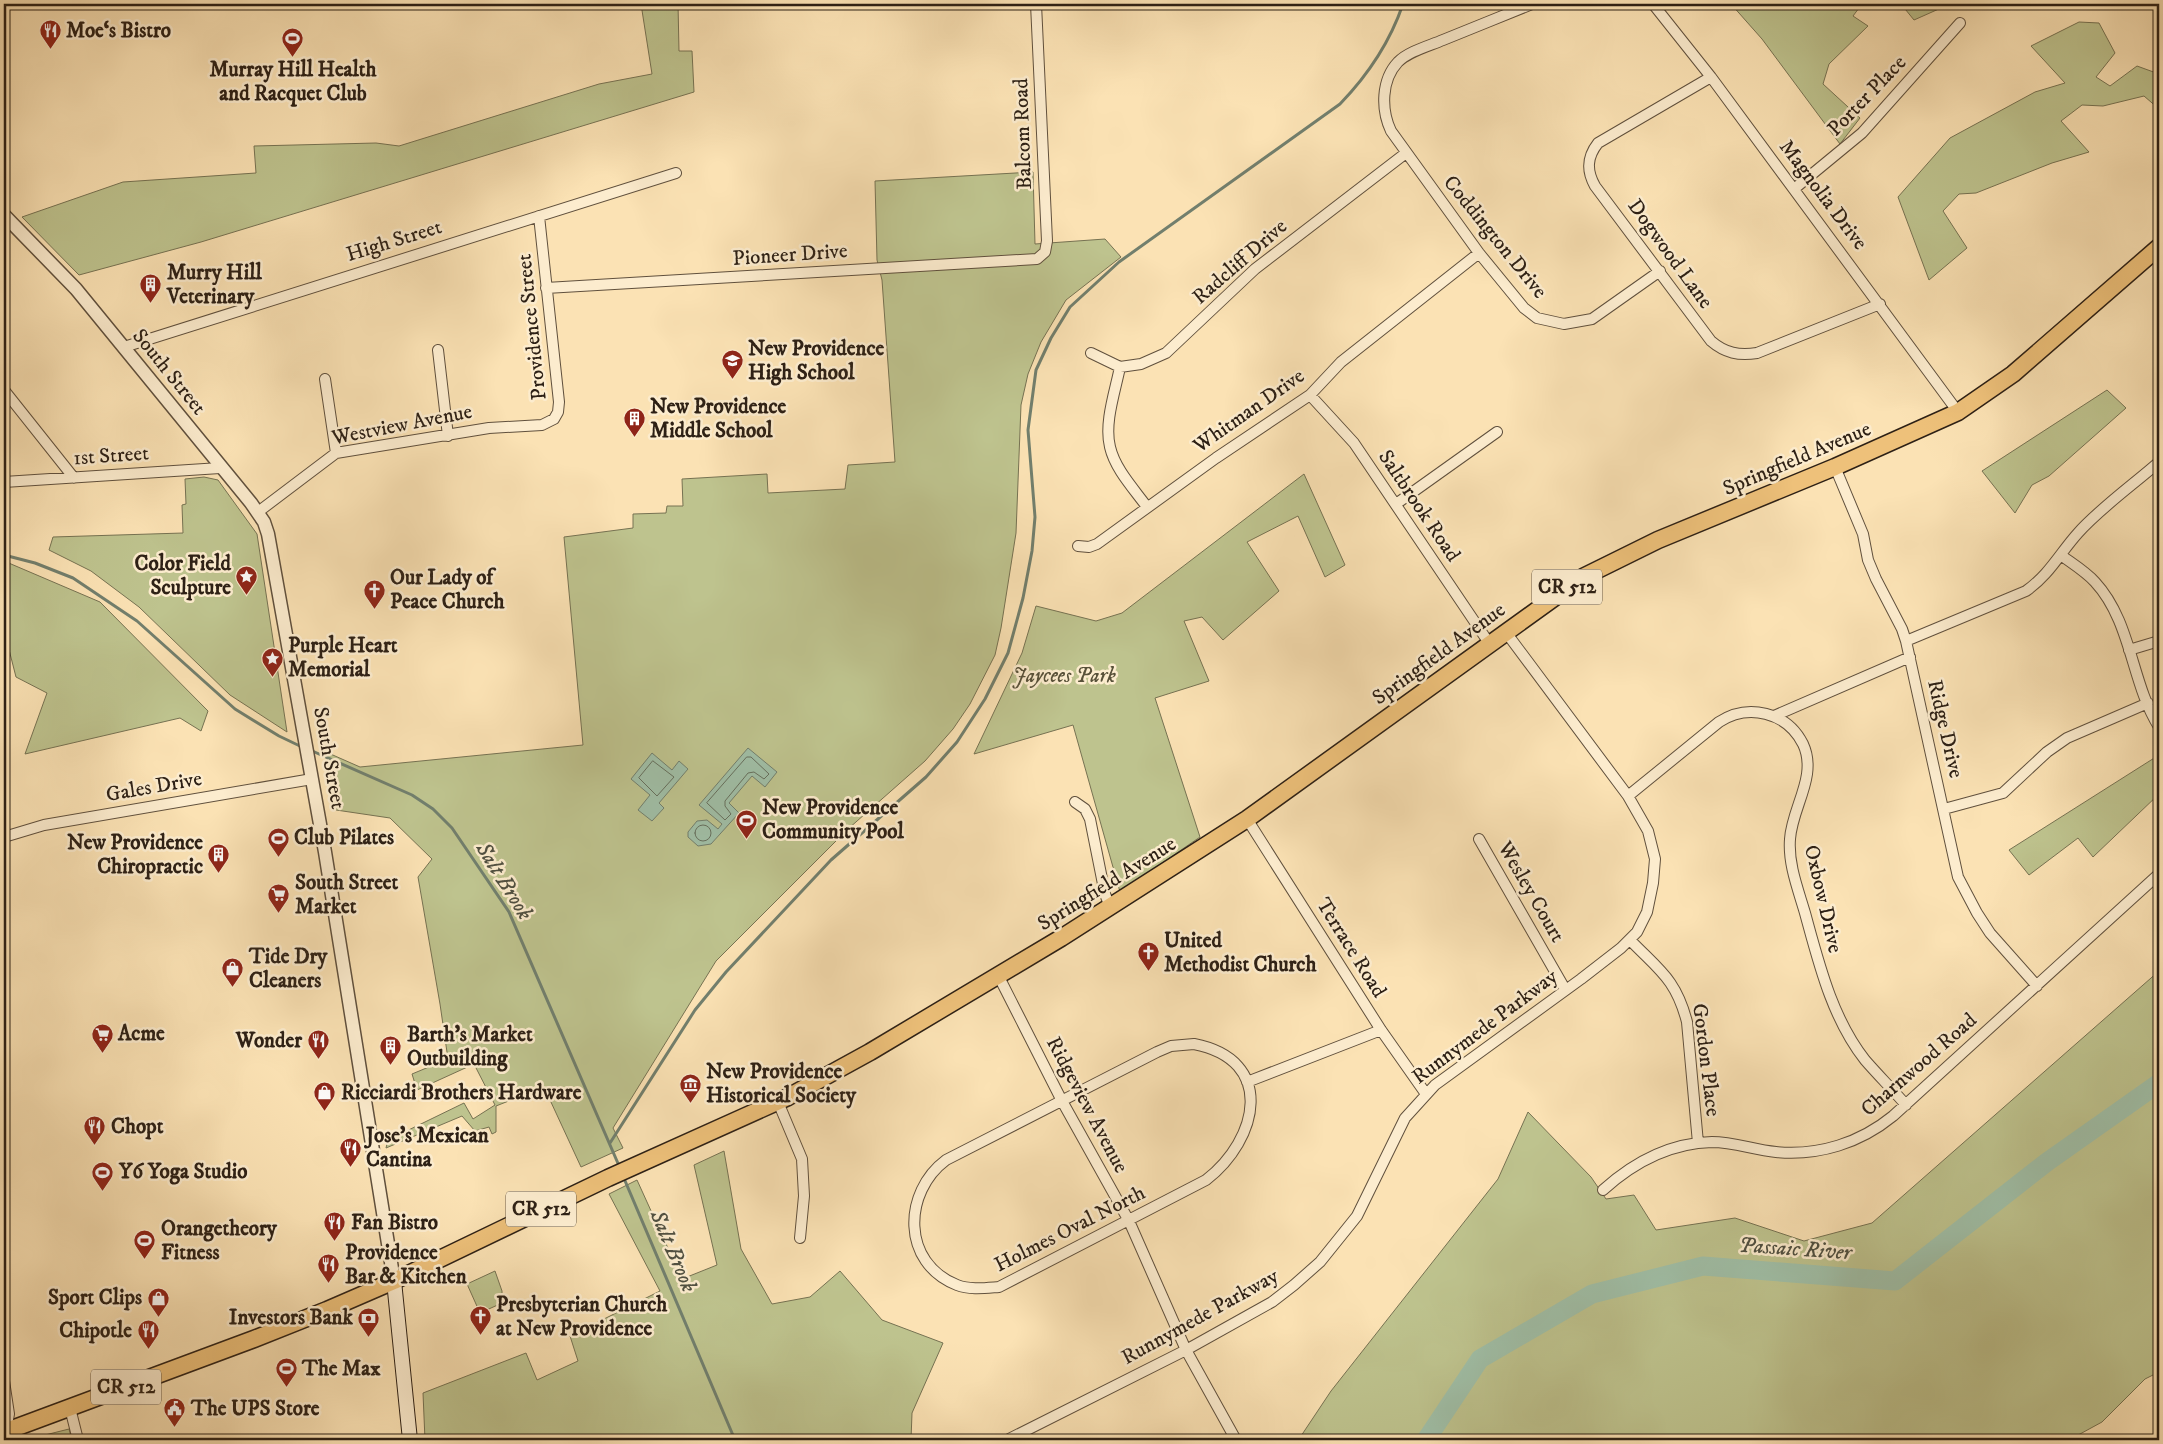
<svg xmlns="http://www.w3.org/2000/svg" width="2163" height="1444" font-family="'IM FELL DW Pica',serif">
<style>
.green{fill:#bec38e;stroke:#767252}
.water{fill:#a0bfa7;stroke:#727f6d}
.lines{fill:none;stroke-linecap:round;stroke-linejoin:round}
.shore{stroke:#66705e;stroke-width:1}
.stream{stroke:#727f6d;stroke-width:3}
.river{stroke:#a0bfa7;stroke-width:19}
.minor-casing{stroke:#60503d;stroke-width:12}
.tertiary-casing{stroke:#60503d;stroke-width:15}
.secondary-casing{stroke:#2d2015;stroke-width:16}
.primary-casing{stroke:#2d2015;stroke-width:19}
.minor{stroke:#fcecce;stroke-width:10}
.tertiary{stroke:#fcecce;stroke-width:12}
.secondary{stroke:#fcecce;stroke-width:14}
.primary{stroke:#eec17a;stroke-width:16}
.labels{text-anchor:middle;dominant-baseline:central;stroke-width:5;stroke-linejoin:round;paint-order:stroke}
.shield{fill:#fcecce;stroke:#6b5d4c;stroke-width:1}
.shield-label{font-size:20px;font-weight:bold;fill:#2d2015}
.poi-label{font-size:21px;font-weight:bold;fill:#2d2015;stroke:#fcecce;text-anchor:start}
.street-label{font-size:21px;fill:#2d2015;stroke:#fcecce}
.park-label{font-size:21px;font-style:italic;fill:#585139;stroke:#fcecce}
.water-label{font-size:22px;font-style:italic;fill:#505041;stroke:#fcecce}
</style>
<rect width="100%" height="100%" fill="#fbe2b4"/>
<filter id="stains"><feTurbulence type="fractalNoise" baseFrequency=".004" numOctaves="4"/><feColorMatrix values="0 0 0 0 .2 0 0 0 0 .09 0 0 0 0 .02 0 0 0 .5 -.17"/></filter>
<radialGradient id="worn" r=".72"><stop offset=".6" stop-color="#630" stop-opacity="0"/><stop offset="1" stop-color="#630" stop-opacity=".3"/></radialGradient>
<path class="green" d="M641,4H678L679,51H692L694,92L201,242L79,275L22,217L123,182L256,173L254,146L376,143L399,146L599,84L652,74Z
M1731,4H1862L1853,16L1868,26L1829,64L1823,84L1860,118L1840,144L1762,39Z
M1901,4H1950L1914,20Z
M2079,22L2099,23L2115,53L2096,77L2110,86L2137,66L2159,74V109L2144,96L2103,106L2082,105L2061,121L2089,152L2052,163L1976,193L1959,194L1943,211L1967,248L1929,280L1898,197L1950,138L2035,92L2065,83L2031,46Z
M1033,172L1035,244L1105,239L1121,257L1066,300L1041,342L1028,374L1021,405L1016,533L1001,628L995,655L970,704L953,729L925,761L848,829L716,961L613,1128L623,1148L581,1167L544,1087L496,1106V1132L492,1134L489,1127L475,1131L462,1116L386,1148L388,1140L464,1103L473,1119L495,1105L474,1064L417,1090L412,1074L448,1059L440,1004L418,877L432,859L390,818L336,810L326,752L360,767L583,745L564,537L633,528V514L666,513L667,506H683L682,479L767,474L768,493L845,489L848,465L895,462L882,280L877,260L875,181Z
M2107,390L2126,408L2049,476L2032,485L2015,513L1982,471Z
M1304,474L1345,565L1325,577L1298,516L1247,542L1279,591L1223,640L1202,617L1184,621L1209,681L1155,698L1200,837L1120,892L1073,725L974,754L1022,653L1036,606L1096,621L1122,613Z
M204,477L218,480L257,534L287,732L230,695L139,607L91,571L49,550L53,537L183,533L182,505L186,504L185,479Z
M4,561L100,602L208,711L201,731L180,718L25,754L47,693L16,677L4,630Z
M2159,755V794L2093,857L2078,838L2029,875L2009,850Z
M2159,971V1372L2145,1379L2102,1422L2069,1440H1306L1301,1436L1331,1391L1498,1179L1528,1112L1591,1177L1606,1199L1634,1195L1656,1230L1735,1218L1804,1241L1872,1223Z
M724,1151L741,1249L772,1304L810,1297L840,1271L882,1320L943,1343L912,1413L911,1440H425L423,1393L526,1353L537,1380L578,1361L570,1336L660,1291L609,1194L637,1180L682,1279L717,1265L694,1165Z
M495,1271L502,1291V1303L480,1313L467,1284Z
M69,1429L72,1440H25Z"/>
<path class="water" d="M748,748L777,772L765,787L752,776L729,803L739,813L711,844L698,846L688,837V832L697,821L707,820L718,829L722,824L699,805Z
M652,753L672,770L679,761L688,769L659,803L664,808L652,821L638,810L650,795L631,779Z"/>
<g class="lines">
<path class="shore" d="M747,757H751L769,774L764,779L754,772L748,773L725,801V806L731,814L725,820L707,803Z
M653,761L674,777L657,796L639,778Z
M695 833a8 8 0 1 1 16 0a8 8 0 1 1-16 0Z"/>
<path class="stream" d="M4,555L35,563L73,578L137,621L235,709L279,736L302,747
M310,750L412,795L433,809L452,828L509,912L620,1168
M610,1143L695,1010L726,972L831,860L926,777L957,742L985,699L1008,653L1023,598L1032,551L1035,517L1028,430L1036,370L1051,338L1070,307L1119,262L1340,104C1368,75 1390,42 1403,4
M623,1176L735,1440"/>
<path class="river" d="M1426,1440L1480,1359L1592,1294L1703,1266L1895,1281L2047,1162L2159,1083"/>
<defs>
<path id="minor" d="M1532,4C1502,16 1473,28 1443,40C1429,46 1409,51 1398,62C1381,80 1381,110 1391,131L1479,253L1524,308L1537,318L1564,324L1592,319L1660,271
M1653,4L1711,77L1958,412
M1711,77L1598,143C1587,157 1586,170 1595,186L1711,341C1725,353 1739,356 1757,353L1880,304
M1794,189L1862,133L1960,23
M546,288L1037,259L1045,252L1047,241L1036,4
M124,347L676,173
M438,350L448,436
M1091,353L1120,367L1141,364L1166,353L1255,269L1406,153
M1120,367C1115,392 1104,423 1110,447C1115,469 1134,489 1147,507
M325,379L336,453
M4,390L74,478
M1310,395L1354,443L1489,643
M1835,467L1863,534L1868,560L1876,579L1902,629L1906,641L1958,877L1977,913L1990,933L2037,986
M4,482L220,468
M1396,504L1497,432
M258,512L336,453L489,428L542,425L554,419L558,412L559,402L539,216
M1078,546L1089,547L1097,544L1216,458L1310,395L1341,362L1479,253
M2062,556C2073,564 2086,572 2095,582C2132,622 2131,683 2159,727
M1906,641L2026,591C2049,575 2060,553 2078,533C2099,509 2134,484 2159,462
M2129,650L2159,641
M1774,716L1910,657
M1628,796L1719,722C1748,703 1787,712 1803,744C1818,776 1792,807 1790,839C1788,864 1798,889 1805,913C1819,964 1832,1018 1865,1060C1878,1075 1893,1090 1906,1105
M1075,802L1085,809L1090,819L1105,894L1110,907
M1944,809L2003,793L2047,752L2067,738L2148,703
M1247,819L1381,1030L1426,1094
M4,837L44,825L312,779
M1479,839L1565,989
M1630,940C1659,970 1676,979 1687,1022L1698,1143
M998,975L1062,1101L1129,1221L1186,1350L1236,1440
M1194,1044C1276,1060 1259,1139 1206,1180L999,1287C985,1288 970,1290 957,1285C901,1263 903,1192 946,1160L1157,1052L1171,1046Z
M1247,1082L1381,1030
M778,1102L802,1159L804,1196L800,1238
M1603,1190C1634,1162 1669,1143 1712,1142C1734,1142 1754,1150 1776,1152C1819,1156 1860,1143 1893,1116L2159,874
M4,1381L9,1414L6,1431
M70,1408L78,1440
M1007,1440L1186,1350L1272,1302L1294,1285L1320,1262L1357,1216L1405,1118L1435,1085L1581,979L1621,948L1637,932L1647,912L1653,883L1655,859L1648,831L1628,796L1505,631"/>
<path id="tertiary" d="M4,215L76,289L251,503L264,522L268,534L325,852L394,1281"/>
<path id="secondary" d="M394,1281L410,1440"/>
<path id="primary" d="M4,1432L254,1339L327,1310L394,1281L608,1178L788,1097L870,1052L1061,938L1247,819L1583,577L1658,540L1835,467L1958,412L2013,374L2159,247"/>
</defs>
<use href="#minor" class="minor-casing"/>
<use href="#tertiary" class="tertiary-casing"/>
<use href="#secondary" class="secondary-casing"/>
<use href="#primary" class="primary-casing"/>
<use href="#minor" class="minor"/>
<use href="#tertiary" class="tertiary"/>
<use href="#secondary" class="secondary"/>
<use href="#primary" class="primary"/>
</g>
<defs>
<symbol id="restaurant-pin" viewBox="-11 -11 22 30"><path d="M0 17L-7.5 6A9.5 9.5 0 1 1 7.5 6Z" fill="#8f2418" stroke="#fcecce"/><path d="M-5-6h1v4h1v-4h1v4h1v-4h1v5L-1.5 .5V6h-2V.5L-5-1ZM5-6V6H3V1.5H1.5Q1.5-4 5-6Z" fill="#fff"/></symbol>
<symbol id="stadium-pin" viewBox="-11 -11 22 30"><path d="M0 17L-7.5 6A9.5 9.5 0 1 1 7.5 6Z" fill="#8f2418" stroke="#fcecce"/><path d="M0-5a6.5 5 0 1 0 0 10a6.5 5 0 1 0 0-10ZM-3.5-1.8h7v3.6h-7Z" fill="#fff"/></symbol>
<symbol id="building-pin" viewBox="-11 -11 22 30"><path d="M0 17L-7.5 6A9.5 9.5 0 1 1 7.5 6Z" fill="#8f2418" stroke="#fcecce"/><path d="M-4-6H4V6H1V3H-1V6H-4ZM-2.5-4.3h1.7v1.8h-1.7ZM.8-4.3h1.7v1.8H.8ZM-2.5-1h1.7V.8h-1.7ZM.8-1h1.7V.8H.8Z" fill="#fff"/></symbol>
<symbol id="school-pin" viewBox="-11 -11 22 30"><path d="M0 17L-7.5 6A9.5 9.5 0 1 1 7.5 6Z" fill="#8f2418" stroke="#fcecce"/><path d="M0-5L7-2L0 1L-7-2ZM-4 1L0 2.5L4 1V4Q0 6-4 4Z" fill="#fff"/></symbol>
<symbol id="sight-pin" viewBox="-11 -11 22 30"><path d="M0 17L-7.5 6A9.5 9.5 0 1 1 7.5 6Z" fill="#8f2418" stroke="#fcecce"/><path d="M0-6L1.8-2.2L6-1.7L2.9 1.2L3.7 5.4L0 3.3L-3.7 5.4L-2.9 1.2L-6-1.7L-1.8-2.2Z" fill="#fff"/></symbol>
<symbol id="church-pin" viewBox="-11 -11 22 30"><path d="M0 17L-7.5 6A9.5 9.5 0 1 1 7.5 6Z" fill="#8f2418" stroke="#fcecce"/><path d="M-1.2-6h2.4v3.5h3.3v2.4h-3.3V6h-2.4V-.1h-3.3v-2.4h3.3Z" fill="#fff"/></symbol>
<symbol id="supermarket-pin" viewBox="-11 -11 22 30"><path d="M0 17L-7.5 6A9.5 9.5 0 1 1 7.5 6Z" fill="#8f2418" stroke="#fcecce"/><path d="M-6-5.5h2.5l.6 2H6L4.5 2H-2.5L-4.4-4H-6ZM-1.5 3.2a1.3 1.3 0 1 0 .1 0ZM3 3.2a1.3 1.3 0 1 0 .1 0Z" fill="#fff"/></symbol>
<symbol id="shop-pin" viewBox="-11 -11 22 30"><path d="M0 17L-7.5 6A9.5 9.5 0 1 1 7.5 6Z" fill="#8f2418" stroke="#fcecce"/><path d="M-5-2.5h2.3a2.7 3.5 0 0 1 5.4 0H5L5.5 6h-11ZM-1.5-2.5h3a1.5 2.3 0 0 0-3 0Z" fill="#fff"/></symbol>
<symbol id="museum-pin" viewBox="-11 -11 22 30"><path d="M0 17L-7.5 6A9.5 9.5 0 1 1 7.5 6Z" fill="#8f2418" stroke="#fcecce"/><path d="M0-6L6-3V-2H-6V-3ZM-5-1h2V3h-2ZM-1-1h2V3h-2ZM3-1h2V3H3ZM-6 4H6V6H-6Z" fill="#fff"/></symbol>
<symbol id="bank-pin" viewBox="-11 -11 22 30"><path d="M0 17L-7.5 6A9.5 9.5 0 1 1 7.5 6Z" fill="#8f2418" stroke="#fcecce"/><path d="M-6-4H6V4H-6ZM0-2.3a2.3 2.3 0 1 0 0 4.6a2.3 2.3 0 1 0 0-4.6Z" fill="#fff"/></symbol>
<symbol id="civic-pin" viewBox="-11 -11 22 30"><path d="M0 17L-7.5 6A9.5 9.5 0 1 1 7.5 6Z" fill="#8f2418" stroke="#fcecce"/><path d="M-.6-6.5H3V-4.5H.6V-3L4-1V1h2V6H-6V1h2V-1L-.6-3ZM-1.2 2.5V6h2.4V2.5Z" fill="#fff"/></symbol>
</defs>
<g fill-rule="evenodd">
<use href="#restaurant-pin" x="38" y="18" width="25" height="34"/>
<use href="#stadium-pin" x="280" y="26" width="25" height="34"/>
<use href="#building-pin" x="138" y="272" width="25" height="34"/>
<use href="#school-pin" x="720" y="348" width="25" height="34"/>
<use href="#building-pin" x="622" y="406" width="25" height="34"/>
<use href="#sight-pin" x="234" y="564" width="25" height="34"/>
<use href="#church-pin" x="362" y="578" width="25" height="34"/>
<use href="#sight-pin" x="260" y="646" width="25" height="34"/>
<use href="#stadium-pin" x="734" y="808" width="25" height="34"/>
<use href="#stadium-pin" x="266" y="826" width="25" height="34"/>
<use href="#building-pin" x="206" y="842" width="25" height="34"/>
<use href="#supermarket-pin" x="266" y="882" width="25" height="34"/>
<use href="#church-pin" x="1136" y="940" width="25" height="34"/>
<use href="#shop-pin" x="220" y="956" width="25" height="34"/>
<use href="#supermarket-pin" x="90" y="1022" width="25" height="34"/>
<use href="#restaurant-pin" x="306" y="1028" width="25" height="34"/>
<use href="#building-pin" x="378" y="1034" width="25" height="34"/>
<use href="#museum-pin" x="678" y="1072" width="25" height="34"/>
<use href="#shop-pin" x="312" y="1080" width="25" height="34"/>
<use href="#restaurant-pin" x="82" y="1114" width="25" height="34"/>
<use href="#restaurant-pin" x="338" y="1136" width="25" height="34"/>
<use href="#stadium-pin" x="90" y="1160" width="25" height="34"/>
<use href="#restaurant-pin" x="322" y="1210" width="25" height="34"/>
<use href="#stadium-pin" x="132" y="1228" width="25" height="34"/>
<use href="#restaurant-pin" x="316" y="1252" width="25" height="34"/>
<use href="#shop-pin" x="146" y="1286" width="25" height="34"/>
<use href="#church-pin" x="468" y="1304" width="25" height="34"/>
<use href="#bank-pin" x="356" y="1306" width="25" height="34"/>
<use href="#restaurant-pin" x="136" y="1318" width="25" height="34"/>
<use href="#stadium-pin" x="274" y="1356" width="25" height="34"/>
<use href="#civic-pin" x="162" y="1396" width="25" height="34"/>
</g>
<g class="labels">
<g class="shield">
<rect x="1532" y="569.5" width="70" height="35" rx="4"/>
<rect x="506" y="1191.5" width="70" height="35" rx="4"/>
<rect x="91" y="1369.5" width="70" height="35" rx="4"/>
</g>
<g class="shield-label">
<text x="1567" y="587">CR 512</text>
<text x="541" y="1209">CR 512</text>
<text x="126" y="1387">CR 512</text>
</g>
<g class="poi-label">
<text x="66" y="31">Moe‘s Bistro</text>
<text x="293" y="70" text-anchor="middle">Murray Hill Health<tspan x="293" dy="24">and Racquet Club</tspan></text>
<text x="167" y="273">Murry Hill<tspan x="167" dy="24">Veterinary</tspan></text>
<text x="748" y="349">New Providence<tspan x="748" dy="24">High School</tspan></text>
<text x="650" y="407">New Providence<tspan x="650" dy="24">Middle School</tspan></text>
<text x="231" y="564" text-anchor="end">Color Field<tspan x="231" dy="24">Sculpture</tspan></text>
<text x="390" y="578">Our Lady of<tspan x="390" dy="24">Peace Church</tspan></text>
<text x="288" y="646">Purple Heart<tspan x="288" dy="24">Memorial</tspan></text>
<text x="762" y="808">New Providence<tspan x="762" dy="24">Community Pool</tspan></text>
<text x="294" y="838">Club Pilates</text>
<text x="203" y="843" text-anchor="end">New Providence<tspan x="203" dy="24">Chiropractic</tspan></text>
<text x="295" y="883">South Street<tspan x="295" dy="24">Market</tspan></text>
<text x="1164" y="941">United<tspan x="1164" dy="24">Methodist Church</tspan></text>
<text x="249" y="957">Tide Dry<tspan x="249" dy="24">Cleaners</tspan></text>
<text x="118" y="1034">Acme</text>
<text x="407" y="1035">Barth's Market<tspan x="407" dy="24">Outbuilding</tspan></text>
<text x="302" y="1041" text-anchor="end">Wonder</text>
<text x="706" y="1072">New Providence<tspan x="706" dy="24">Historical Society</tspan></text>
<text x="341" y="1093">Ricciardi Brothers Hardware</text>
<text x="111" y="1127">Chopt</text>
<text x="366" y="1136">Jose's Mexican<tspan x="366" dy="24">Cantina</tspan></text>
<text x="119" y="1172">Y6 Yoga Studio</text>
<text x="351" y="1223">Fan Bistro</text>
<text x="161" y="1229">Orangetheory<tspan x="161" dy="24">Fitness</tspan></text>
<text x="345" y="1253">Providence<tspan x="345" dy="24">Bar &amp; Kitchen</tspan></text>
<text x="142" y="1298" text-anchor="end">Sport Clips</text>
<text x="496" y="1305">Presbyterian Church<tspan x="496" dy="24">at New Providence</tspan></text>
<text x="353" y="1318" text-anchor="end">Investors Bank</text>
<text x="132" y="1331" text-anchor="end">Chipotle</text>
<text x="302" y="1369">The Max</text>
<text x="191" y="1409">The UPS Store</text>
</g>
<g class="street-label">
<text transform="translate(1867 96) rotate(-46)">Porter Place</text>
<text transform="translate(1023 134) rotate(-92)">Balcom Road</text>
<text transform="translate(1823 195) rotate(53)">Magnolia Drive</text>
<text transform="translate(1495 237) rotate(51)">Coddington Drive</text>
<text transform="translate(394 241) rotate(-17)">High Street</text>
<text transform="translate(1670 254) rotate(54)">Dogwood Lane</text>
<text transform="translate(790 255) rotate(-4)">Pioneer Drive</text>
<text transform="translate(1240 262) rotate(-41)">Radcliff Drive</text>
<text transform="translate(532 327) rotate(-96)">Providence Street</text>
<text transform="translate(169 372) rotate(51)">South Street</text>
<text transform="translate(1249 411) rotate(-35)">Whitman Drive</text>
<text transform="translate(402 425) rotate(-11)">Westview Avenue</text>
<text transform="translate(111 456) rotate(-4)">1st Street</text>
<text transform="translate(1797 459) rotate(-23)">Springfield Avenue</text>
<text transform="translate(1419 506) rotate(56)">Saltbrook Road</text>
<text transform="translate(1439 654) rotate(-36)">Springfield Avenue</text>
<text transform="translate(1945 729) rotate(77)">Ridge Drive</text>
<text transform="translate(329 758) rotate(80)">South Street</text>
<text transform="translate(154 787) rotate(-10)">Gales Drive</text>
<text transform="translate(1107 884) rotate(-32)">Springfield Avenue</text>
<text transform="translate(1531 892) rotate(60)">Wesley Court</text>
<text transform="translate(1823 899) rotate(77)">Oxbow Drive</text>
<text transform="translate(1351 948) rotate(58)">Terrace Road</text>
<text transform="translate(1485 1027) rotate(-37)">Runnymede Parkway</text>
<text transform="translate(1706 1060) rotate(83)">Gordon Place</text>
<text transform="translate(1919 1065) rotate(-41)">Charnwood Road</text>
<text transform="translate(1087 1105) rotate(62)">Ridgeview Avenue</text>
<text transform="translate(1070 1229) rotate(-27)">Holmes Oval North</text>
<text transform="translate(1200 1317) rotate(-29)">Runnymede Parkway</text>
</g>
<g class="park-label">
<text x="1064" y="676">Jaycees Park</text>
</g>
<g class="water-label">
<text transform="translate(504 881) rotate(58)">Salt Brook</text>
<text transform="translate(1795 1249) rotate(4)">Passaic River</text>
<text transform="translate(673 1251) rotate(67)">Salt Brook</text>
</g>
</g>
<rect width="2163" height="1444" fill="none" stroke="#fbe2b4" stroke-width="20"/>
<rect x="5" y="5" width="2153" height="1434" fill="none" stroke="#2d2015" stroke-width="2.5"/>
<rect x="10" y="10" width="2143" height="1424" fill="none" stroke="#2d2015"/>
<rect width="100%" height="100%" filter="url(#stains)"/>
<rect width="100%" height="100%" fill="url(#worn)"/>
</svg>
